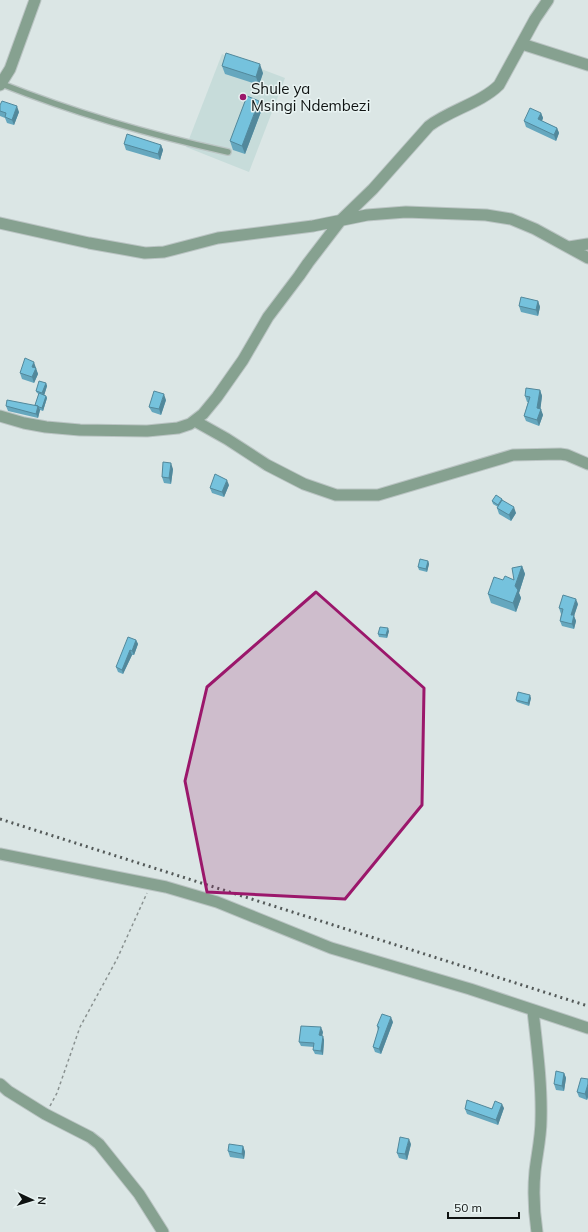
<svg xmlns="http://www.w3.org/2000/svg" width="588" height="1232" font-family="Mulish,sans-serif">
<style>
.built{fill:#c7dcda}
.lines{fill:none;stroke-linecap:round;stroke-linejoin:round}
.lane-casing{stroke:#bac4c3;stroke-width:8}
.street-casing{stroke:#bac4c3;stroke-width:13}
.path{stroke:#8a9291;stroke-width:1.5;stroke-dasharray:3 3;stroke-linecap:butt}
.lane{stroke:#86a190;stroke-width:5.5}
.street{stroke:#86a190;stroke-width:11}
.rail{stroke:#545a59;stroke-width:3;stroke-dasharray:2 4;stroke-linecap:butt}
.wall{fill:#65a7be}
.shaded-wall{fill:#52889b}
.building{fill:#75c2dd;stroke:#52889b}
.marked{fill:#9b176b;fill-opacity:0.2;stroke:#9b176b;stroke-width:3;stroke-linejoin:round}
.poi-dot{fill:#9b176b;stroke:#e8f3f2;stroke-width:1.5}
.labels{text-anchor:middle;dominant-baseline:central;stroke-width:3;stroke-linejoin:round;paint-order:stroke}
.poi-label{font-size:15px;fill:#0f1312;stroke:#e8f3f2;text-anchor:start}
</style>
<rect width="100%" height="100%" fill="#dbe6e5"/>
<path class="built" d="M222,54L285,78L249,172L186,147Z"/>
<g class="lines">
<defs>
<path id="lane" d="M2,84C75,113 151,135 228,152"/>
<path id="street" d="M522,44L588,65
M0,85L10,69L35,0
M0,223L89,243L145,253L164,252L218,238L313,226L367,215L406,212L486,215L511,219L535,229L588,258
M569,247L588,244
M0,416L24,423L46,427L80,430L147,431L178,428L190,424L203,414L217,397L243,360L268,317L299,276L308,263L341,220L373,189L429,126C450,110 481,103 499,85L535,19L548,0
M195,421L227,439L267,465L304,484L336,495H378L513,455L560,454L567,455L588,464
M0,854L166,887L217,902L331,948L470,989L588,1028
M533,1011C537,1047 542,1084 541,1120C541,1137 537,1154 535,1171C533,1192 534,1212 537,1232
M0,1084L8,1091L45,1114L90,1137L99,1144L139,1194L163,1232"/>
</defs>
<use href="#lane" class="lane-casing"/>
<use href="#street" class="street-casing"/>
<path class="path" d="M50,1106L57,1093L80,1027L117,959L147,893"/>
<use href="#lane" class="lane"/>
<use href="#street" class="street"/>
<path class="rail" d="M0,819L588,1006"/>
</g>
<path class="wall" d="M222,66L263,73L259,85L225,74Z
M0,105L19,112L14,125L7,123L5,118L0,116Z
M262,109L245,154L233,150L230,141Z
M541,113L543,118L542,121L557,128L559,133L556,141L526,127L524,121Z
M124,144L161,145L163,150L160,160L126,150Z
M538,301L540,307L538,316L521,312L519,306Z
M36,367V369L38,374L34,383L22,379L20,373Z
M46,383L47,386L44,395L46,396L47,398L43,411L40,410L38,418L8,411L6,406L35,405L39,394L37,393L36,391Z
M540,390L542,396L540,409L543,415L539,426L526,421L524,416L528,402H527L525,396Z
M166,400L161,415L152,412L149,407Z
M173,469L171,484L164,483L162,477Z
M229,485L224,497L212,493L210,488Z
M502,499L503,501L516,513L511,521L499,514L497,508L498,507L493,504L492,501Z
M428,561L429,564L427,572L419,570L418,567Z
M522,566L525,574L519,593L521,598L516,612L491,603L488,594L503,580H514Z
M578,604L574,616L576,621L574,629L562,626L560,621L561,614L559,608Z
M389,631L387,638L379,637L378,634Z
M136,640L138,644L134,655H132L123,674L118,672L116,667Z
M531,698L529,706L517,702L516,700Z
M393,1022L381,1054L375,1052L373,1047L378,1031L377,1026Z
M323,1032L322,1036L324,1040L323,1055L315,1054L313,1050L314,1047L301,1046L299,1042Z
M564,1073L566,1078L564,1091L556,1090L554,1084Z
M588,1079V1097L587,1100L579,1097L577,1092Z
M504,1108L498,1125L467,1114L465,1109Z
M411,1144L407,1160L399,1158L397,1153Z
M243,1146L245,1152L244,1159L230,1157L228,1151Z"/>
<path class="shaded-wall" d="M260,64L263,73L259,85L256,77Z
M259,101L262,109L245,154L242,146Z
M17,106L19,112L14,125L12,120Z
M541,113L543,118L540,125L538,119Z
M557,128L559,133L556,141L554,135Z
M161,145L163,150L160,160L158,154Z
M538,301L540,307L538,316L536,310Z
M34,362L38,374L34,383L32,377V367Z
M46,383L47,386L44,396L42,393Z
M540,390L542,396L540,413L541,409L543,415L539,426L537,420V408Z
M164,394L166,400L161,415L159,409Z
M46,396L47,398L43,411L42,408Z
M38,406L40,410L38,418L36,414Z
M171,463L173,469L171,484L169,478Z
M227,480L229,485L224,497L222,492Z
M514,507L516,513L511,521L509,515Z
M428,561L429,564L427,572L426,569Z
M522,566L525,574L519,593L521,598L516,612L513,603L515,586Z
M576,599L578,604L574,616L576,621L574,629L572,624L571,615Z
M388,628L389,631L387,638L386,635Z
M136,640L138,644L134,655L132,651Z
M130,650L132,655L123,674L122,670Z
M530,695L531,698L529,706L528,703Z
M391,1017L393,1022L381,1054L379,1049Z
M321,1027L323,1032L321,1040L319,1035Z
M323,1036L324,1040L323,1055L321,1051Z
M564,1073L566,1078L564,1091L562,1086Z
M588,1084V1097L587,1100L585,1094Z
M502,1104L504,1108L498,1125L496,1120Z
M409,1139L411,1144L407,1160L405,1154Z
M243,1146L245,1152L244,1159L242,1154Z"/>
<path class="building" d="M226,53L260,64L256,77L222,66Z
M247,96L259,101L242,146L230,141Z
M2,101L17,106L12,120L5,117L6,113L0,111V105Z
M530,108L541,113L538,119L557,128L554,135L524,121Z
M127,134L161,145L158,154L124,144Z
M521,297L538,301L536,310L519,306Z
M25,358L34,362L32,367L36,368L32,377L20,373Z
M39,381L46,383L42,393L36,391Z
M526,388L540,390L537,408L541,409L537,420L524,416L530,397L525,396Z
M154,391L164,394L159,409L149,407Z
M39,393L46,396L42,408L39,407L38,406L35,405Z
M7,400L38,406L36,414L6,406Z
M163,462L171,463L169,478L162,477Z
M215,474L227,480L222,492L210,488Z
M496,495L502,499L498,505L492,501Z
M502,500L514,507L509,515L497,508Z
M420,559L428,561L426,569L418,567Z
M522,566L515,586L518,590L513,603L488,594L494,577L503,580L505,576L514,580L512,568Z
M563,595L576,599L571,615H574L572,624L560,621L563,609L559,608Z
M380,627L388,628L386,635L378,634Z
M128,637L136,640L132,651L130,650L122,670L116,667Z
M518,692L530,695L528,703L516,700Z
M382,1014L391,1017L379,1049L373,1047L379,1027L377,1026Z
M301,1026L321,1027L319,1035L323,1036L321,1051L313,1050L314,1043L299,1042Z
M556,1071L564,1073L562,1086L554,1084Z
M581,1078L588,1079V1084L585,1094L577,1092Z
M467,1100L492,1109L495,1101L502,1104L496,1120L465,1109Z
M400,1137L409,1139L405,1154L397,1153Z
M229,1144L243,1146L242,1154L228,1151Z"/>
<path class="marked" d="M316,592L424,688L422,805L345,899L207,892L185,781L207,687Z"/>
<circle class="poi-dot" cx="243" cy="97" r="4"/>
<g class="labels">
<g class="poi-label">
<text x="251" y="88">Shule ya<tspan x="251" dy="17">Msingi Ndembezi</tspan></text>
</g>
</g>
<g transform="translate(32 1200) rotate(94)" stroke="#e8f3f2" stroke-width="3" paint-order="stroke">
<path d="M0-3L7 15L0 10L-7 15Z" fill="#0f1312"/>
<text y="-6" font-size="11" font-weight="bold" text-anchor="middle" fill="#0f1312">N</text>
</g>
<path d="M448 1212v6h71v-6" fill="none" stroke="#0f1312" stroke-width="2"/>
<text x="454" y="1212" font-size="12" fill="#0f1312" stroke="#e8f3f2" stroke-width="3" paint-order="stroke">50 m</text>
</svg>
